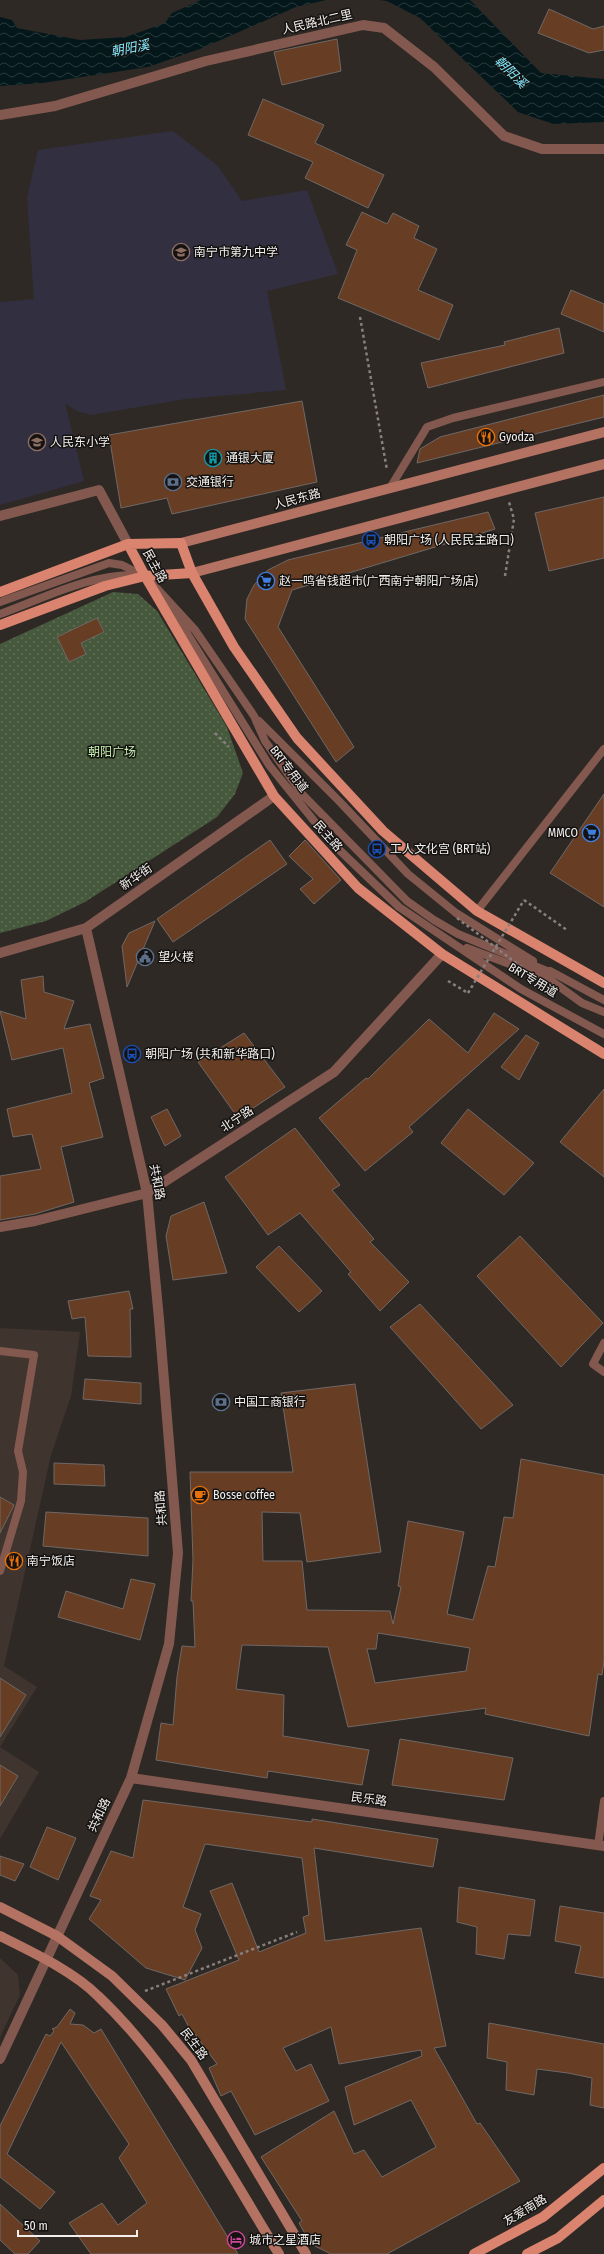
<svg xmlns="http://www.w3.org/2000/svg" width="604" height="2254" font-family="'Fira Sans Condensed','Noto Sans SC',sans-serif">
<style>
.built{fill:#3f342e}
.education{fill:#322f40}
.grass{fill:url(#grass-dots)}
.water{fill:url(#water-waves)}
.building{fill:#673d24;stroke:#6f6865;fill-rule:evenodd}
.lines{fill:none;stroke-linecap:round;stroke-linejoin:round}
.path{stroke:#86817e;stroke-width:2.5;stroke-dasharray:3 3;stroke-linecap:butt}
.lane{stroke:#83594f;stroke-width:8}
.street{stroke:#83594f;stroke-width:10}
.secondary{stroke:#b47262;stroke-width:10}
.primary{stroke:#da8470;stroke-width:10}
.path-bridge{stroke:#86817e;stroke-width:2.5;stroke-dasharray:3 3;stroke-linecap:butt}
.labels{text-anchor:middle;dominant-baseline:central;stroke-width:3;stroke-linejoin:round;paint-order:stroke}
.street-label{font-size:12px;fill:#f2efed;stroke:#151311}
.poi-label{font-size:12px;fill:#f2efed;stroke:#151311;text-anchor:start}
.park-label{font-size:12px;fill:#c7f4b2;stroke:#151311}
.water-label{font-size:13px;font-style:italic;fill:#83eaff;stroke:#151311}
</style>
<defs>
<pattern id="grass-dots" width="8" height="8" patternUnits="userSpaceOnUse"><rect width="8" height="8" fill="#46593c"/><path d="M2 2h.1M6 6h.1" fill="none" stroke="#617158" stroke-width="1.8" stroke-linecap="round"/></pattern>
<pattern id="water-waves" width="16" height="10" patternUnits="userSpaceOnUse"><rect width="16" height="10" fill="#04181c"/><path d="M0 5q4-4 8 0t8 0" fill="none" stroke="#293a3d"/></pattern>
</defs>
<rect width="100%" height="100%" fill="#2f2926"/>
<path class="built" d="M0,1328L80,1332L71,1396L51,1455L4,1666L37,1687L0,1747Z
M0,1747L39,1772L0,1839Z
M0,1958L18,1975L20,1995L0,2037Z"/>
<path class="education" d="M173,131L217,165L242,201L307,190L338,274L267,291L286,390L185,399L91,415L77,411L65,403L84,481L0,505V302L34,299L27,198L38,150Z"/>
<path class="grass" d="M113,592L138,594L157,611L227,727L243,773L235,794L217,817L85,902L46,921L0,933V644Z"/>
<path class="water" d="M201,0H326L296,7L200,49L148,67L43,83L0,86V17L12,20L17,28L80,40L126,37L165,23L172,13Z
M379,0H470L541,73L604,79V122L553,124L518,112L420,18L387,1Z"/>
<path class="building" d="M549,9L593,29L604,26V50L589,53L538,33Z
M337,39L341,71L282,85L274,52Z
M263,99L324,125L315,143L384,175L368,208L305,178L313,162L248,135Z
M362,212L387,224L393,213L419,226L414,238L437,249L418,290L453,305L439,340L338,298L357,250L346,245Z
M571,290L604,304V332L561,314Z
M559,328L564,353L428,388L421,363L505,345L504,342Z
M604,395V417L417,463L420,449L440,437Z
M302,401L317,482L172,514L167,498L121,508L109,435Z
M604,497V558L549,571L535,513Z
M488,512L495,529L292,590L278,627L354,747L336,762L245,619L247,599L254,585L268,570L288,560Z
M97,618L104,632L81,643L86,654L69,662L57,637Z
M604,794V907L550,873Z
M270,840L287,864L173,942L157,919Z
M305,840L341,880L314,904L300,889L313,879L289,856Z
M155,921L127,987L122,946L129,933Z
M43,976L44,992L74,1001L64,1029L90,1024L104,1078L89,1083L103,1137L61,1147L74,1202L35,1214L0,1220V1176L41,1169L32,1134L13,1137L7,1109L72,1093L63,1048L12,1060L0,1011L26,1019L21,980Z
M494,1013L519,1029L409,1127L413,1132L365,1171L319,1118L366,1078L368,1079L429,1019L468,1053Z
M244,1033L285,1087L238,1118L198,1062Z
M526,1035L539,1043L519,1080L501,1067Z
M604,1089V1177L560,1142Z
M167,1109L181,1136L165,1146L151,1117Z
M468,1109L534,1163L504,1195L441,1143Z
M295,1128L340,1185L332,1190L374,1239L370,1242L409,1282L380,1311L348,1274L351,1272L300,1213L268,1235L225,1177Z
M204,1202L227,1273L173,1280L166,1236L171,1216Z
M520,1236L603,1323L561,1367L477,1276Z
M279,1246L322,1291L299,1312L256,1267Z
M129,1291L133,1309H130L131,1357L88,1356L85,1317L72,1319L68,1301Z
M420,1304L513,1405L481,1429L390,1327Z
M85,1379L141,1383V1404L83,1399Z
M355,1384L381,1552L307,1562L300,1513L262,1512L263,1561H302L307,1610L390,1611L393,1624L401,1587L398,1586L408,1521L464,1532L447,1614L473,1620L488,1566L495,1567L504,1517L513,1518L521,1459L604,1475V1661L602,1675L598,1674L589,1736L485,1714L486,1708L348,1727L328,1647L242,1645L236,1689L284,1695L283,1736L369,1750L362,1785L268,1771L267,1778L156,1760L161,1723L173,1725L177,1677L182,1646L195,1647L193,1601H191L193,1560L190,1472H293L281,1393ZM378,1633L470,1648L466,1671L375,1683L367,1649H376Z
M54,1463L104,1465L105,1486L54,1484Z
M0,1497L14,1505L0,1533Z
M46,1512L148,1518V1556L43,1546Z
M131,1579L155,1584L140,1640L58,1617L66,1591L123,1609Z
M0,1678L26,1695L0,1737Z
M400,1739L513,1758L504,1800L392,1785Z
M0,1765L18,1776L0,1806Z
M143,1800L312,1822V1819L438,1839L433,1867L314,1848L325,1941L421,1928L446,2046L434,2048L477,2124L480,2123L520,2181L387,2254H331L311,2244L299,2223L302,2221L261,2157L334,2111L354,2154L364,2150L382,2177L436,2147L411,2100L354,2125L345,2087L422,2056L421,2050L339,2064L331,2027L283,2048L296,2071L311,2064L329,2101L255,2135L231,2091L221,2096L209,2068L217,2064L195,2034L193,2035L182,2014L179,2016L166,1989L239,1960L210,1891L232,1883L259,1952L306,1933L303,1917L309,1915L302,1858L205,1844L183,1907L201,1914L195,1930L202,1948L185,1980L146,1968L89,1919L101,1900L90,1896L111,1851L133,1858Z
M47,1827L76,1838L58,1880L30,1867Z
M0,1856L24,1864L15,1881L0,1875Z
M459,1887L535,1900L530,1936L508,1934L504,1959L476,1954L477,1927L457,1922Z
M560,1906L604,1913V1978L575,1973L581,1946L555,1941Z
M70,2009L75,2013L70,2024L83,2025L94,2033L101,2029L238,2254H91L69,2223L102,2203L118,2225L147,2203L119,2158L129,2144L61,2042L7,2154L55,2192L40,2209L0,2177V2126L46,2034L50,2036L54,2031L52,2029L57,2027Z
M489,2023L604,2044V2108L590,2105L592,2078L568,2073L537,2069L534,2095L506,2090L507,2062L487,2058Z
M0,2204L40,2241L28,2254H15L0,2240Z"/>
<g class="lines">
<path class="path" d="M360,317L387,470
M505,576L514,519L509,502
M215,733L229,747
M524,900L567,930
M448,981L468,993
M145,1991L297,1932"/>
<path class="lane" d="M390,488L427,427L453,418L604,382
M151,582L195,630L254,716L265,741L302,794L407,901L434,920L458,934L554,974
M164,601L185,630L269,765L331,842L399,907L521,989L604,1034
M0,602L109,563L122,565L140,574
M0,614C44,598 91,573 139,575
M259,721L339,801L408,874L456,913L533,961
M477,911L604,749
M467,948L549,979L582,1003L604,1012
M550,971L604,1000
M604,1343L593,1364L604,1372
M0,1351L34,1355L18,1451L23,1472L21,1501L0,1571
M598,1846L604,1801"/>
<path class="street" d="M0,115L55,106L206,61L363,25L384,28L434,67L504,136L542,149H604
M0,516L99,490L128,544
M0,953L86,928L274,796
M0,1227L35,1221L147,1193L334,1072L442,954
M131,1778L604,1846
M0,2059L131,1778L169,1644L178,1553L159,1319L147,1193L86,928"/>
<path class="secondary" d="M181,543L604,432
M192,573L604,464
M0,1907L57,1936L112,1976L162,2025L191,2060L306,2254
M0,1936C32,1952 73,1971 98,1996C175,2069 224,2165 279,2254"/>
<path class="primary" d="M128,544L145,576L274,796L358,888L442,954L604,1054
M0,592L128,544L181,543L192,573L234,647L297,738L383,831L477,911L604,983
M0,625L105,586L145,576L192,573
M474,2254L543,2217L604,2168
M527,2254L558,2238L604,2200"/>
<path class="path-bridge" d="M457,918L545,985
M468,993L524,900"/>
</g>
<defs>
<symbol id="school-ring" viewBox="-11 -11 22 22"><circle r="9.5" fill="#151311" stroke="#8d6e63" stroke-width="1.5"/><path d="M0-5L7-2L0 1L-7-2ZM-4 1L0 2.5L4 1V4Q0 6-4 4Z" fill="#8d6e63"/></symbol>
<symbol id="restaurant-ring" viewBox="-11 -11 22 22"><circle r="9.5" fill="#151311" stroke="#e8710a" stroke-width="1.5"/><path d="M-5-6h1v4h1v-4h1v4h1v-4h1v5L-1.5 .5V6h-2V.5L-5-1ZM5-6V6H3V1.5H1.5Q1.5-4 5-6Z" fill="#e8710a"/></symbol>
<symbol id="building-ring" viewBox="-11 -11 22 22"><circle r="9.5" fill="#151311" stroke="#0f9aa8" stroke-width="1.5"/><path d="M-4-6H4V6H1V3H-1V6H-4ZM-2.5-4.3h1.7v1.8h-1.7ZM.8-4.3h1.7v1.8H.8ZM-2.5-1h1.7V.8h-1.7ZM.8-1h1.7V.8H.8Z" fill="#0f9aa8"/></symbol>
<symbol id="bank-ring" viewBox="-11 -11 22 22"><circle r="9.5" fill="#151311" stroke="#5c6f8a" stroke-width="1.5"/><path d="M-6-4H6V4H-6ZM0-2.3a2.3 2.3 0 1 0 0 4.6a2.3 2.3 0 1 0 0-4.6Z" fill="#5c6f8a"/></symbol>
<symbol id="bus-ring" viewBox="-11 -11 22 22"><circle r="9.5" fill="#151311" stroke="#1a4fb4" stroke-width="1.5"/><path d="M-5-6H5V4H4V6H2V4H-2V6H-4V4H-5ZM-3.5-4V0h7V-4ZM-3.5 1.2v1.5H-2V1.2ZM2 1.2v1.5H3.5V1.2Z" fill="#1a4fb4"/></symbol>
<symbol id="supermarket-ring" viewBox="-11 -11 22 22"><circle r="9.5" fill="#151311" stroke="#3f7fe0" stroke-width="1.5"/><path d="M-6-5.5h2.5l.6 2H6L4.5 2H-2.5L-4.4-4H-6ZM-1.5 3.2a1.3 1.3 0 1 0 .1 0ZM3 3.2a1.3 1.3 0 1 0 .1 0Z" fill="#3f7fe0"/></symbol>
<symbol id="civic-ring" viewBox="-11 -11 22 22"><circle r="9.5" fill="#151311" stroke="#5c6f8a" stroke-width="1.5"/><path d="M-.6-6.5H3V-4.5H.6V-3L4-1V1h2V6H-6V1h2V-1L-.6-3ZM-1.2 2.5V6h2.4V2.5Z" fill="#5c6f8a"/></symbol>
<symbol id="cafe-ring" viewBox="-11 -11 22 22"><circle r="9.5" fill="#151311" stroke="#e8710a" stroke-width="1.5"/><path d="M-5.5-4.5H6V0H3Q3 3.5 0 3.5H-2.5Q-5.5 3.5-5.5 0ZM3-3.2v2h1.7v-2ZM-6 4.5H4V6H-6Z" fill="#e8710a"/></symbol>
<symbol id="hotel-ring" viewBox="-11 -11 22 22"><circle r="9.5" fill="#151311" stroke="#d1479c" stroke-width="1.5"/><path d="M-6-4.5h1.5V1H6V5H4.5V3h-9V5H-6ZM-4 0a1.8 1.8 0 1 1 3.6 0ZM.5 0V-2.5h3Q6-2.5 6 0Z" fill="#d1479c"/></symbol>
</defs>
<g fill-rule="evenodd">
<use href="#school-ring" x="171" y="242" width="20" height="20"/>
<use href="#restaurant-ring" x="476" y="427" width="20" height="20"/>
<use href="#school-ring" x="27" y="432" width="20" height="20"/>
<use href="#building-ring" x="203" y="448" width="20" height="20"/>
<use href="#bank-ring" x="163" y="472" width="20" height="20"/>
<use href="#bus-ring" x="361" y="530" width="20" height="20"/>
<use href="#supermarket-ring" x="256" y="571" width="20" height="20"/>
<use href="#supermarket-ring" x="581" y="823" width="20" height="20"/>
<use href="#bus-ring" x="367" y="839" width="20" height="20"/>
<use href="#civic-ring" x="135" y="947" width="20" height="20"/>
<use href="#bus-ring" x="122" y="1044" width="20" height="20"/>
<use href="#bank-ring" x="211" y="1392" width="20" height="20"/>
<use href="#cafe-ring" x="190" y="1485" width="20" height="20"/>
<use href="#restaurant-ring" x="4" y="1551" width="20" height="20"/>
<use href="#hotel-ring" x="226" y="2230" width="20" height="20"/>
</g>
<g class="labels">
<g class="street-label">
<text transform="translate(317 22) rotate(-13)">人民路北二里</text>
<text transform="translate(297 499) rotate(-15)">人民东路</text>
<text transform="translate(155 566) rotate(61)">民主路</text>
<text transform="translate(289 769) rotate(53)">BRT专用道</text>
<text transform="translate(328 836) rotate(48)">民主路</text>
<text transform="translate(136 877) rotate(-35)">新华街</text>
<text transform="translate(533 980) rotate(31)">BRT专用道</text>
<text transform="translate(237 1119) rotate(-33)">北宁路</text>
<text transform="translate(157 1182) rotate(79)">共和路</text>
<text transform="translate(161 1508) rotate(-95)">共和路</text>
<text transform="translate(369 1799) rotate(8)">民乐路</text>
<text transform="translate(99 1815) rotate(-65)">共和路</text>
<text transform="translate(194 2044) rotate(53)">民生路</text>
<text transform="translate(525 2210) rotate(-31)">友爱南路</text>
</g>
<g class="poi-label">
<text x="194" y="252">南宁市第九中学</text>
<text x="499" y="437">Gyodza</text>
<text x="50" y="442">人民东小学</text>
<text x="226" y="458">通银大厦</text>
<text x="186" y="482">交通银行</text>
<text x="384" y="540">朝阳广场 (人民民主路口)</text>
<text x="279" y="581">赵一鸣省钱超市(广西南宁朝阳广场店)</text>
<text x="578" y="833" text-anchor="end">MMCO</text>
<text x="390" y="849">工人文化宫 (BRT站)</text>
<text x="158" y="957">望火楼</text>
<text x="145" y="1054">朝阳广场 (共和新华路口)</text>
<text x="234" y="1402">中国工商银行</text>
<text x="213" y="1495">Bosse coffee</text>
<text x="27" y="1561">南宁饭店</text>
<text x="249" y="2240">城市之星酒店</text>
</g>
<g class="park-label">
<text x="112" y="752">朝阳广场</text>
</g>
<g class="water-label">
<text transform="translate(130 48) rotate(-11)">朝阳溪</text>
<text transform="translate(511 72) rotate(45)">朝阳溪</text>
</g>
</g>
<path d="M18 2230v6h119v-6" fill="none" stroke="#f2efed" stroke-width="2"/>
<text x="24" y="2230" font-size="12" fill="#f2efed" stroke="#151311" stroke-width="3" paint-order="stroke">50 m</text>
</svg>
